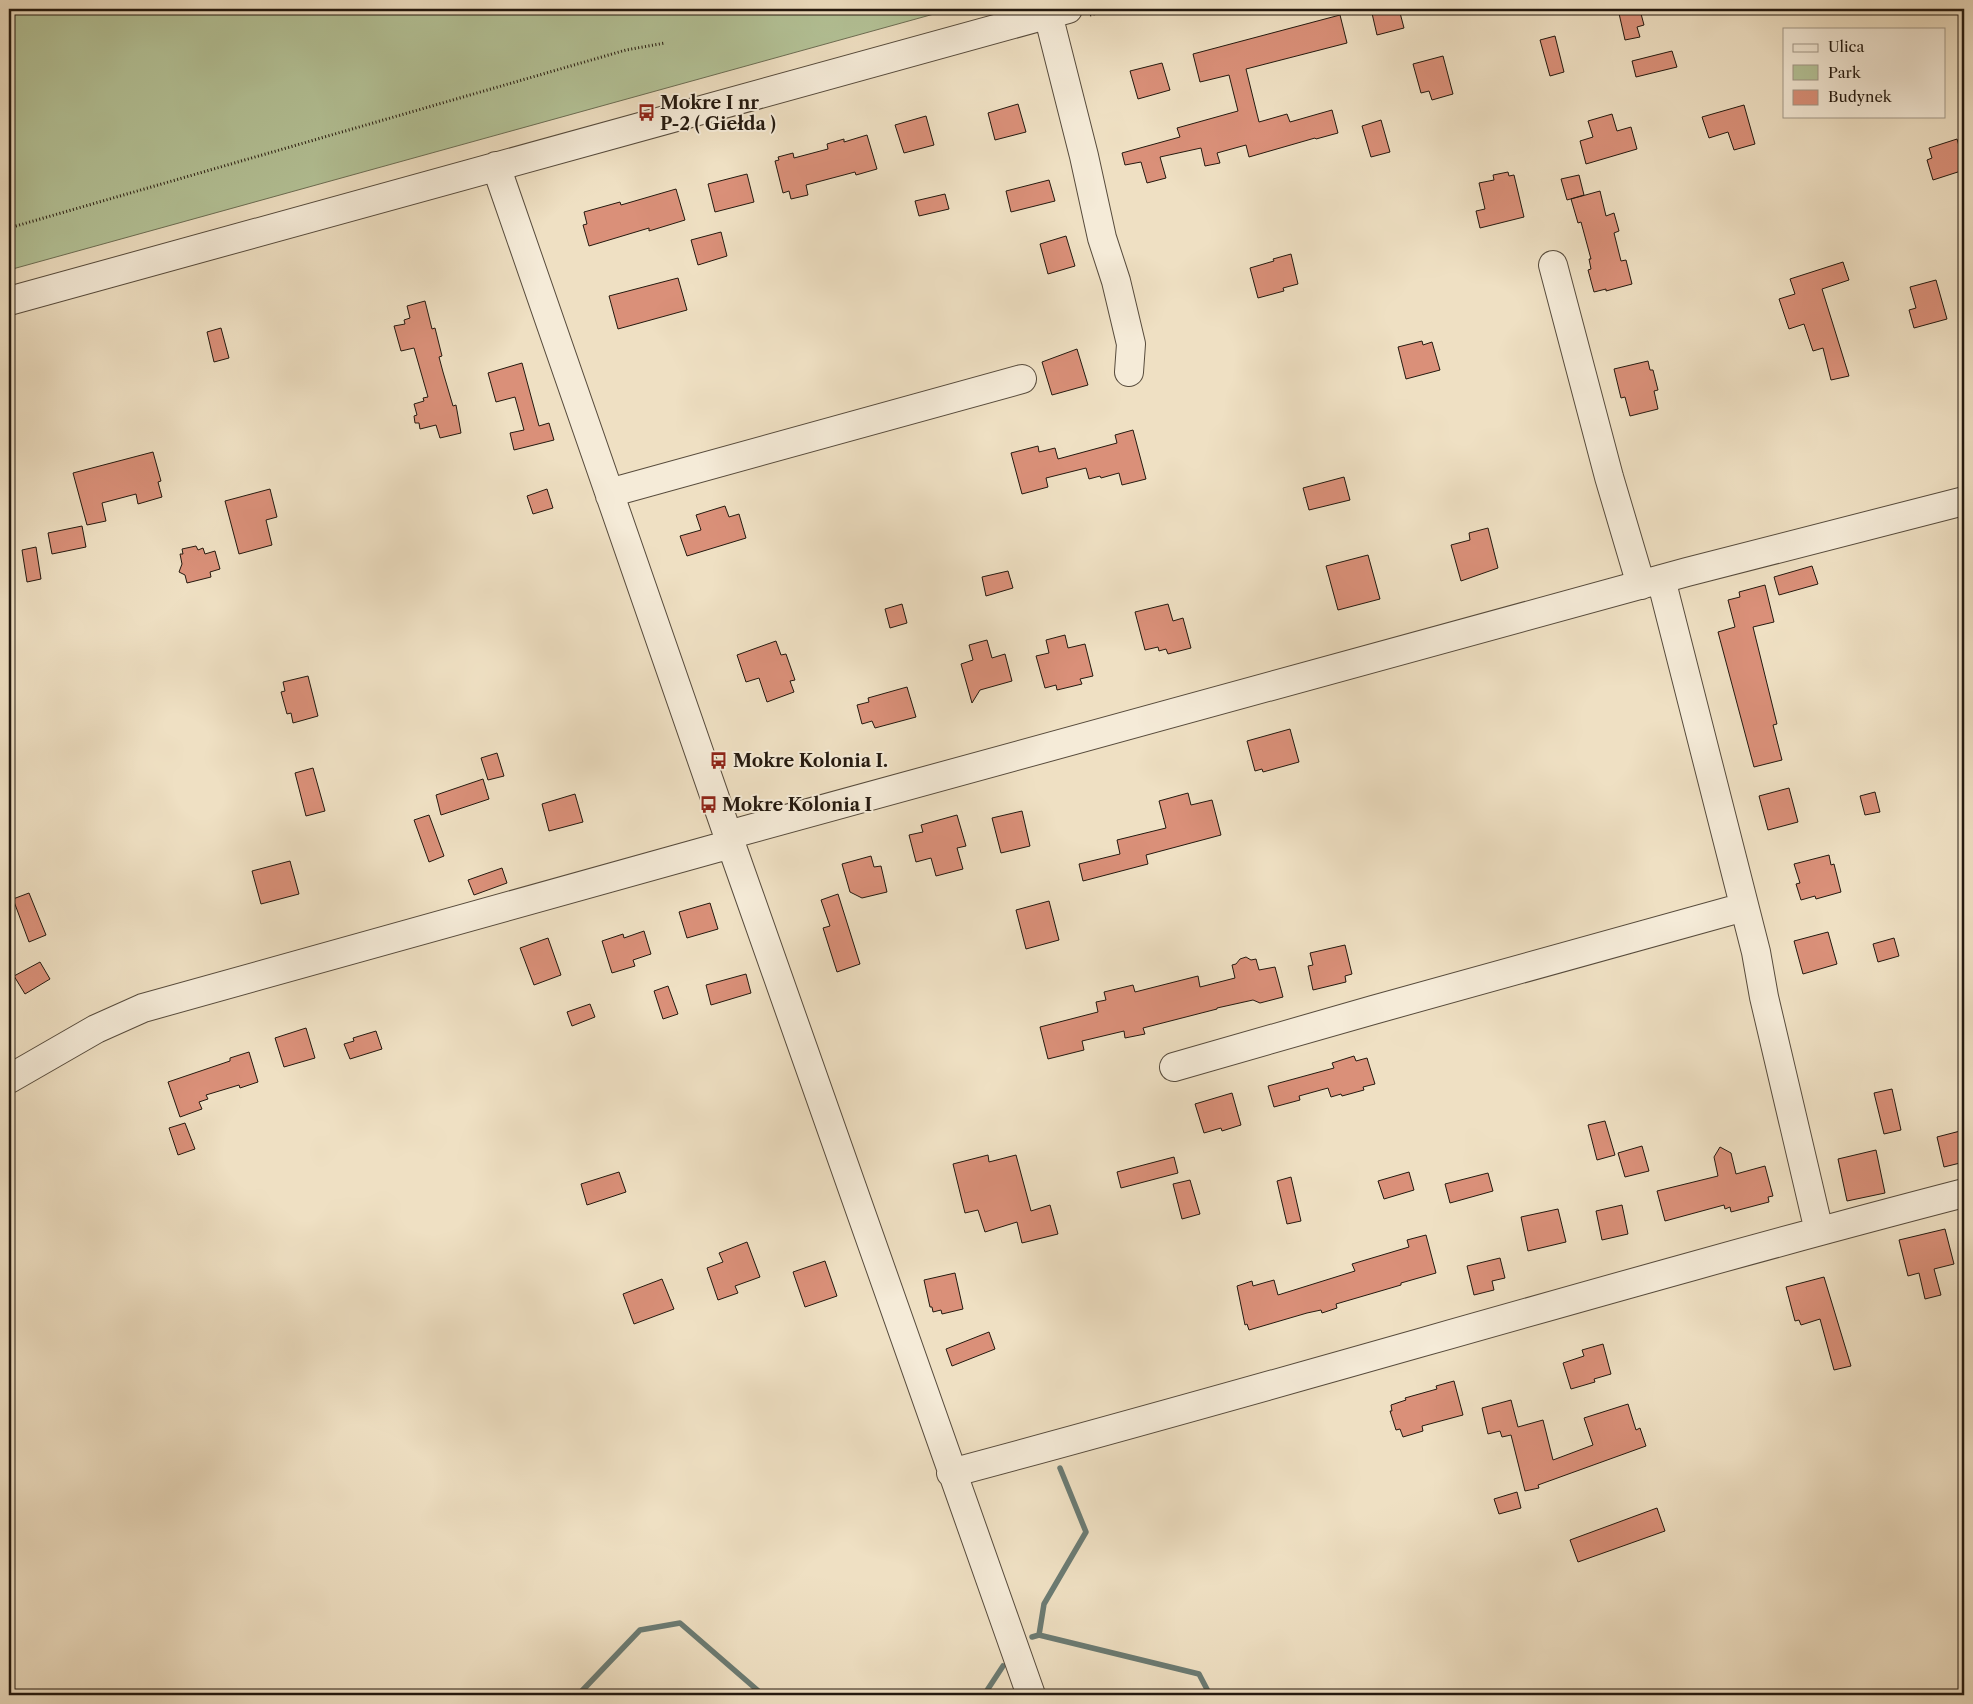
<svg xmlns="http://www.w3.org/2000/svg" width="1973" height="1704" font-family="'Libre Caslon Text',serif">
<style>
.green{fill:#b4c398;stroke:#6c6e54}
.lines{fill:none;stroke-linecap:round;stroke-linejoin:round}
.stream{stroke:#6b7b73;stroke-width:5.5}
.building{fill:#da9079;stroke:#24190f}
.minor-casing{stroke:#574b3c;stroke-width:30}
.path{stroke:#24190f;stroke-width:3;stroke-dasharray:1 2.5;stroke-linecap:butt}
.minor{stroke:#f5ebd8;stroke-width:28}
.labels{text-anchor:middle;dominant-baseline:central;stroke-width:4;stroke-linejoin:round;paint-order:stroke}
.poi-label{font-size:18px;font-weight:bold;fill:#24190f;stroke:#f5ebd8;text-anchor:start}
</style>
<rect width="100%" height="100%" fill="#efe0c3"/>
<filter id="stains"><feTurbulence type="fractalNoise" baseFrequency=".004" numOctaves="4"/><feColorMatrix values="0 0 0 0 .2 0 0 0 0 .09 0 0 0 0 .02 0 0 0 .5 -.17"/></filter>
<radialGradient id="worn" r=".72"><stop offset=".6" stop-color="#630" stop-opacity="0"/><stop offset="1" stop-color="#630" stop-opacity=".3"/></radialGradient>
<path class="green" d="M9,9H952L9,270Z"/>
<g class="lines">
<path class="stream" d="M1039,1635L1199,1674L1210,1695
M1032,1637L1039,1635L1044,1604L1086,1532L1060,1468
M578,1695L640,1630L680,1623L763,1695
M984,1695L1003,1666"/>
</g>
<path class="building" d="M1371,9H1399L1404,28L1377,35Z
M1618,9H1633V12L1640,10L1644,25L1637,27L1640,37L1625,40Z
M1340,15L1347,43L1246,69L1259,122L1287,114L1290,122L1332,110L1338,133L1316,139L1315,138L1249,157L1246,145L1217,153L1220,163L1205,166L1201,148L1160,157L1166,178L1147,183L1141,162L1125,165L1122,153L1180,137L1177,128L1238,111L1229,75L1200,82L1193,54Z
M1555,36L1564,72L1550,76L1540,40Z
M1672,51L1677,67L1636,77L1632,61Z
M1443,56L1453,94L1432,100L1429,91L1421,93L1413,64Z
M1162,63L1170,90L1138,99L1130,71Z
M1018,104L1026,132L995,140L988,113Z
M1744,105L1755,144L1734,150L1728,132L1709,138L1702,117Z
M1612,114L1617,131L1631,127L1637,149L1586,164L1580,141L1593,137L1588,121Z
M926,116L934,145L904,153L895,125Z
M1381,120L1390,152L1371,157L1362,126Z
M867,135L877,169L856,175L855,172L806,185L808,195L791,199L789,191L783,193L775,161L779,160L778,157L793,153L794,158L828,149L827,144L844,139V142Z
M1957,139L1964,163V170L1933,180L1927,160L1932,158L1929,148Z
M1508,172L1509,176L1514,175L1524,217L1480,228L1476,211L1485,209L1479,183L1494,180L1493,175Z
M747,174L754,202L715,212L708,184Z
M1579,175L1584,195L1567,200L1561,179Z
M1049,180L1055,201L1011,212L1006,191Z
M676,189L685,220L649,231V228L589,246L583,225L587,224L584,212L620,202L621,205Z
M1600,191L1606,216L1614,213L1619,231L1614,233L1621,261L1626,260L1632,284L1606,291V289L1594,292L1588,270L1591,269L1589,259H1591L1581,222L1578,223L1571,199Z
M945,194L949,209L919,216L915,201Z
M721,232L727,256L698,265L691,240Z
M1066,236L1075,266L1048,274L1040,244Z
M1291,254L1298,284L1283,288L1284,291L1258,298L1250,268L1274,261L1273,259Z
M1843,262L1849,280L1822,289L1849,376L1831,380L1823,348L1813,351L1804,324L1789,329L1779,299L1795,294L1790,279Z
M678,278L687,310L618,329L609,296Z
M1936,280L1947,319L1914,328L1909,310L1916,308L1910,287Z
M425,301L432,329L435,328L442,356L439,357L443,372L453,406L456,405L461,433L440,438L436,425L420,429L419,423H415L414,416L417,415L414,404L424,401L423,398L428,397L414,348L401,351L394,326L405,324L404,320L410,318L407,306Z
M221,328L229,358L214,362L207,332Z
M1422,341L1423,345L1432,342L1440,370L1406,379L1398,347Z
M1077,349L1088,385L1052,395L1042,362Z
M1648,361L1650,370H1653L1658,390L1654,391L1658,409L1630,416L1625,397L1621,398L1614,369Z
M522,363L539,426L549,423L554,440L514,450L510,433L524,430L515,397L496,402L488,373Z
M1133,430L1146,479L1122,485L1119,473L1101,478L1100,476L1089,479L1086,468L1046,478L1048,487L1022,494L1011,453L1038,446L1039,452L1055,448L1058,459L1117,443L1115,435Z
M153,452L161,481L158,482L162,497L138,504L136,494L102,503L106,521L87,525L73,473Z
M1344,477L1350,500L1309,510L1303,488Z
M270,489L277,517L266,520L272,545L239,554L225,501Z
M547,489L553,508L533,514L527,496Z
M725,506L729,517L739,514L746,538L687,556L680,536L701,530L696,515Z
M82,526L86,547L52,554L48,533Z
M1488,528L1498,568L1461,581L1451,545L1470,540L1469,533Z
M196,546L198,550L203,548L205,554L215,551L220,569L210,572L211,577L187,583L185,575L179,572L182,564L180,554H183L182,549Z
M36,547L41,579L27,582L22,550Z
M1368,555L1380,599L1338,610L1326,566Z
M1812,566L1818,584L1779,595L1774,577Z
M1008,571L1013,588L986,596L982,577Z
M1765,585L1774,622L1753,627L1777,724L1773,725L1782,760L1754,767L1718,632L1735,627L1728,600L1740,597L1739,592Z
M902,604L907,623L890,628L885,609Z
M1168,604L1173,621L1183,618L1191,648L1168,654L1166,649L1159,651L1158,647L1145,650L1135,612Z
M1065,635L1068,648L1085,644L1093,676L1080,679L1082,684L1057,690L1056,685L1045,688L1036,656L1049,653L1046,640Z
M987,640L992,658L1005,654L1012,681L980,690L972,703L961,664L973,660L969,645Z
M776,641L781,655L786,654L795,680L790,681L794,692L767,702L759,678L746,682L737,655Z
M308,676L318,716L293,723L291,713L287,714L281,692L285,691L283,682Z
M907,687L916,717L875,728L872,721L862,724L857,705L869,702L868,698Z
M1290,729L1299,762L1263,772L1262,769L1255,771L1247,741Z
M497,753L504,776L488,780L481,758Z
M313,768L325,811L306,816L295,773Z
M483,779L489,799L441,815L436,795Z
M1789,788L1798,822L1768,830L1759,796Z
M1875,792L1880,812L1865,815L1860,796Z
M1188,793L1191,805L1212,800L1221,835L1146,855L1148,864L1083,881L1079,864L1120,854L1117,840L1166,828L1159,801Z
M575,794L583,822L549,831L542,804Z
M1022,811L1030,846L1001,853L992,818Z
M429,815L444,856L429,862L414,820Z
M957,815L966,846L957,848L963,869L936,876L931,858L916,862L909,835L923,832L921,825Z
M1829,855L1831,865L1834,864L1841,892L1816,899L1815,896L1801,900L1796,884L1800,883L1794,864Z
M871,856L874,867L881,866L887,892L862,898L850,892L842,864Z
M290,861L299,894L261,904L252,871Z
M502,868L507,883L474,895L468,880Z
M29,893L46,935L29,942L13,899Z
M838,894L860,964L837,972L823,928L830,926L821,900Z
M1049,901L1059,940L1026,949L1016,910Z
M710,903L718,929L687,938L679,912Z
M644,931L651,954L633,960L635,966L612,973L602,941L623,934L624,938Z
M1828,932L1837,964L1803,974L1794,941Z
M548,938L561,975L534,985L520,948Z
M1894,938L1899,956L1878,962L1873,944Z
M1345,945L1352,974L1345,976L1346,982L1313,990L1308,966L1313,965L1310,953Z
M1246,957L1251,960L1256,959L1259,970L1275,967L1283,997L1260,1003L1253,1000L1217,1008V1009L1143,1028L1145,1034L1125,1038L1124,1031L1082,1041L1084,1050L1048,1059L1040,1027L1098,1012L1096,1002L1106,1000L1104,992L1133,985L1135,992L1198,976L1200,987L1235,978L1232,965L1236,964L1240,959Z
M40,962L50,979L25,994L14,976Z
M746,974L751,993L711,1005L706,985Z
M668,986L678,1014L663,1019L654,991Z
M590,1004L595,1017L572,1026L567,1012Z
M306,1028L315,1058L284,1067L275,1038Z
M376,1031L382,1049L350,1059L344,1044L354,1041L353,1038Z
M249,1052L258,1082L240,1088L239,1085L206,1095L208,1099L199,1102L202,1109L180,1117L168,1082L230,1061V1058Z
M1354,1056L1356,1061L1367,1058L1375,1084L1363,1087L1364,1090L1342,1096L1341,1094L1331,1097L1328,1088L1299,1096L1300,1100L1274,1107L1268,1086L1334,1068L1332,1063Z
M1892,1089L1901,1130L1884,1134L1874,1093Z
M1232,1093L1241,1125L1222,1131L1221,1128L1204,1133L1195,1104Z
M1605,1121L1615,1155L1597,1160L1588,1125Z
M185,1123L195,1149L178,1155L169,1128Z
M1964,1130V1162L1944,1167L1937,1137Z
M1642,1146L1649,1171L1625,1177L1618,1153Z
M1720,1147L1731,1153L1736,1174L1765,1166L1773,1196L1768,1197L1769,1202L1731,1212L1730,1207L1725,1209L1724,1205L1665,1221L1657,1191L1718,1176L1714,1157Z
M1876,1150L1885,1193L1847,1201L1838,1159Z
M988,1155L989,1162L1016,1155L1031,1211L1050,1205L1058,1234L1022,1243L1017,1222L985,1232L978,1210L965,1213L953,1164Z
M1174,1157L1178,1173L1121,1188L1117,1172Z
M619,1172L626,1192L587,1205L581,1184Z
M1409,1172L1414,1190L1384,1199L1378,1181Z
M1488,1173L1493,1191L1450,1203L1445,1184Z
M1291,1177L1301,1221L1287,1224L1277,1181Z
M1190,1180L1200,1214L1182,1219L1173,1184Z
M1622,1205L1628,1234L1602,1240L1596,1211Z
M1558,1209L1566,1242L1528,1251L1521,1217Z
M1945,1229L1954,1264L1934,1269L1941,1295L1925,1299L1919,1273L1908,1276L1899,1240Z
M1426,1235L1436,1273L1401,1283V1285L1336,1304L1337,1308L1322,1313L1321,1310L1307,1313L1249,1330L1247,1324L1245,1325L1237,1286L1252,1281L1253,1286L1274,1280L1278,1295L1355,1271L1352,1264L1409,1247L1407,1240Z
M747,1242L760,1277L735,1286L738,1293L718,1300L707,1268L723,1262L719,1253Z
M1500,1258L1505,1278L1492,1281L1494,1290L1474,1295L1467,1266Z
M825,1261L837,1296L805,1307L793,1272Z
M955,1273L963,1309L942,1314L941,1310L933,1312L932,1307H930L924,1280Z
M1824,1277L1851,1366L1834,1370L1820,1319L1801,1325L1799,1320L1795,1321L1786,1287Z
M662,1279L674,1309L634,1324L623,1294Z
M989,1332L995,1349L952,1366L946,1349Z
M1603,1344L1611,1374L1594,1379L1595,1382L1571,1389L1563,1363L1584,1356L1582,1350Z
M1454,1381L1463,1415L1422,1426L1423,1431L1403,1437L1400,1429L1396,1430L1390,1411H1392L1391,1405L1406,1400L1405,1398L1437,1389L1436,1386Z
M1511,1400L1518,1427L1543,1420L1553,1460L1593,1445L1584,1418L1628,1404L1636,1430L1640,1428L1646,1446L1538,1485L1539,1488L1525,1491L1511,1435L1502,1437L1500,1431L1488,1434L1482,1408Z
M1517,1492L1521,1508L1499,1514L1494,1499Z
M1657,1508L1665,1531L1578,1562L1570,1540Z"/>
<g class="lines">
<defs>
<path id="minor" d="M1048,14L1084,156L1102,238L1116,281L1131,344L1129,372
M496,166L731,844L1031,1695
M1553,265L1609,477L1641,585
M9,301L1068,9
M610,496L620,490L1022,379
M1661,579L1756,952L1764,997L1819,1231
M728,835L1687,572L1964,501
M1174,1067L1373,1010L1744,907
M9,1079L96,1029L143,1008L731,844
M951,1473C1290,1383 1625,1281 1964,1193"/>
</defs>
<use href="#minor" class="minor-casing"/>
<path class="path" d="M614,9L641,13L647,9
M1090,15L1112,9
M9,228L626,50L665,43"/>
<use href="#minor" class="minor"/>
</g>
<defs>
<symbol id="bus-bare" viewBox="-9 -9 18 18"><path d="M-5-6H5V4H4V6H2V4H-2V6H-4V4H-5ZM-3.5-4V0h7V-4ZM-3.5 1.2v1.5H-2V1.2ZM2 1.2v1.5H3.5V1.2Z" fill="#8f2418" stroke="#f5ebd8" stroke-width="2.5" paint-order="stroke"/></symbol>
</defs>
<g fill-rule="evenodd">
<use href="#bus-bare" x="634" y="100" width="25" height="25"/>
<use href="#bus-bare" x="706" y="748" width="25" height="25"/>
<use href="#bus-bare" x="696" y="792" width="25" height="25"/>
</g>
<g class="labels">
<g class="poi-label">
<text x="660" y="103">Mokre I nr<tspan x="660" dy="21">P-2 ( Giełda )</tspan></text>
<text x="733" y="761">Mokre Kolonia I.</text>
<text x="722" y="805">Mokre Kolonia I</text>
</g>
</g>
<rect width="1973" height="1704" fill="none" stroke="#efe0c3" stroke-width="30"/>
<rect x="10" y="10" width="1953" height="1684" fill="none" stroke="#24190f" stroke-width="2.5"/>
<rect x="15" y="15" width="1943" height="1674" fill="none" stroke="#24190f"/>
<rect x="1783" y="28" width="162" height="90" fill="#f5ebd8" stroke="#a19788"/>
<rect x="1793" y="44" width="25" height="8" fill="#f5ebd8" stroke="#a19788"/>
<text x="1828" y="52" font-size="15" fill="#24190f">Ulica</text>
<rect x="1793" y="65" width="25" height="15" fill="#b4c398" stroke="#a19788"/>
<text x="1828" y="78" font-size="15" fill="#24190f">Park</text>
<rect x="1793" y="90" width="25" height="15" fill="#da9079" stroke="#a19788"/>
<text x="1828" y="102" font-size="15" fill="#24190f">Budynek</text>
<rect width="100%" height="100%" filter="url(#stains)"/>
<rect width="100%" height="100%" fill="url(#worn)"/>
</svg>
